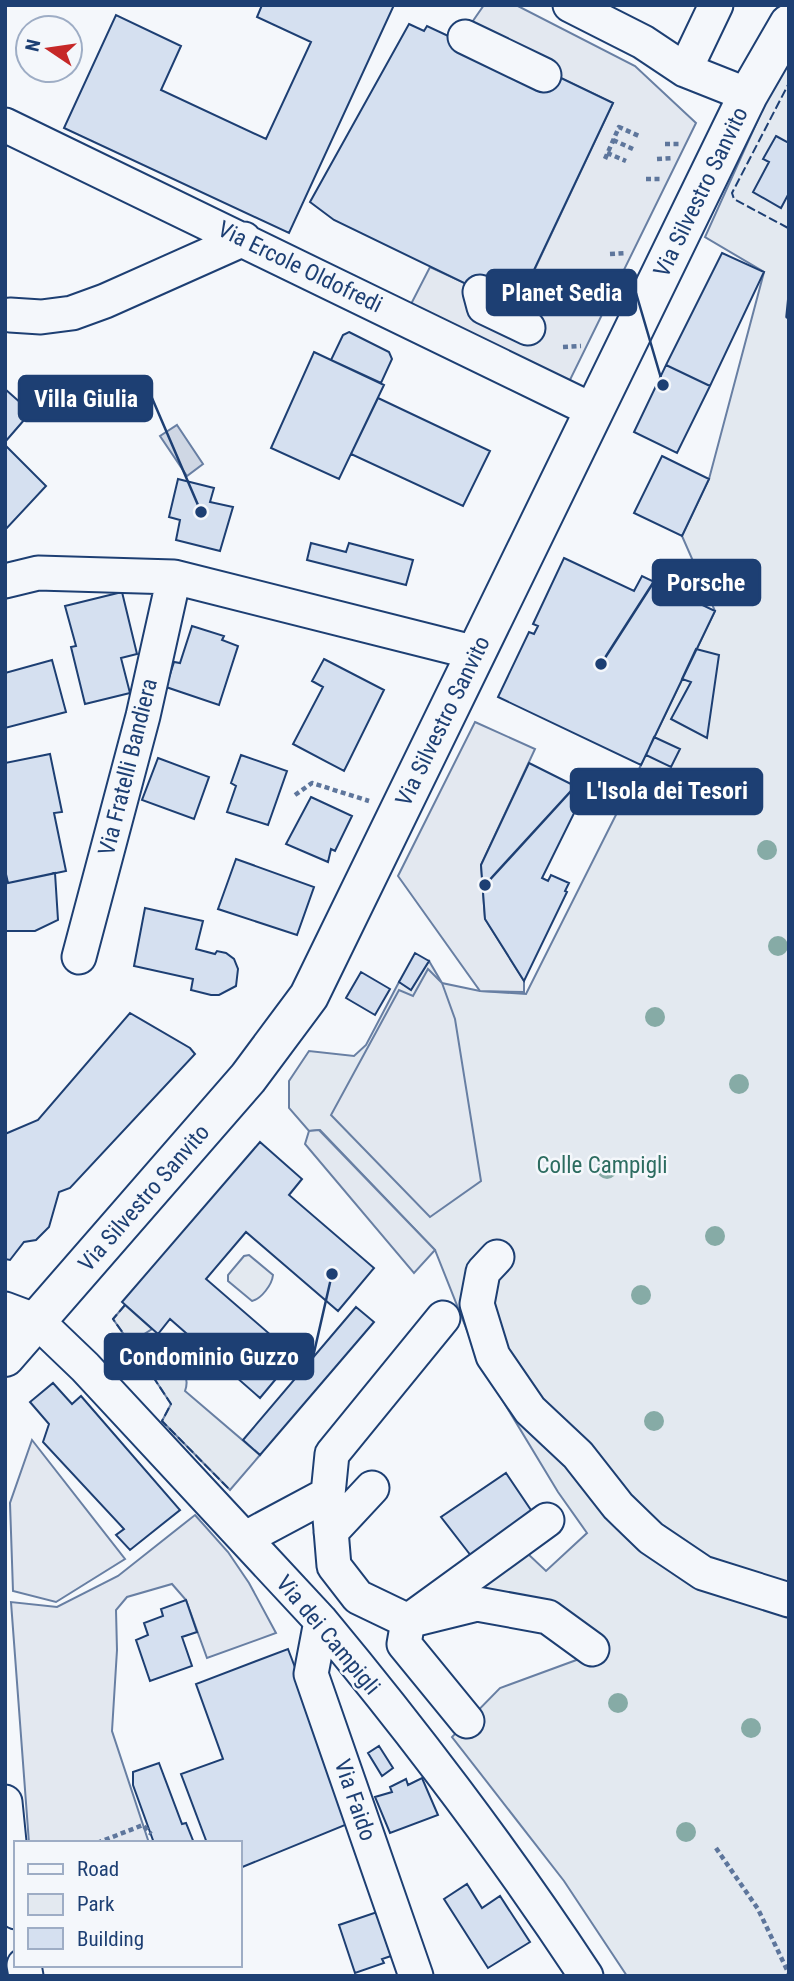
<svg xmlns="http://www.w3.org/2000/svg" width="794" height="1981" font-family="'Roboto Condensed',sans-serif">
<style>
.green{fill:#e3e9f0;stroke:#687fa3;stroke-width:2}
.parking{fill:#e3e8f0;stroke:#687fa3;stroke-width:2}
.water{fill:#cfd7e4;stroke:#687fa3;stroke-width:2}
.building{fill:#d5e0f0;stroke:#1d3f73;stroke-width:2}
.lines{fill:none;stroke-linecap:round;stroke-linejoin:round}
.minor-casing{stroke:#1d3f73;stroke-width:37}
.major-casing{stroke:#1d3f73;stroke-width:42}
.path{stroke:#5e769c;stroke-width:4.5;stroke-dasharray:5 3.5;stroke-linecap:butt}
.minor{stroke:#f4f7fb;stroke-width:33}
.major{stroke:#f4f7fb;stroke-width:38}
.fence{stroke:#1d3f73;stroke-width:2;stroke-dasharray:9 3.5;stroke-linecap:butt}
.wall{stroke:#1d3f73;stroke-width:3.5}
.tree{fill:#86aba6}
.labels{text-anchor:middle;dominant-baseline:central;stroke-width:5;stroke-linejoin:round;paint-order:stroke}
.street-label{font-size:23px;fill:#1d3f73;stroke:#f4f7fb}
.park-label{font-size:23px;fill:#2c6c60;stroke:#f4f7fb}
.leader{fill:none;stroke:#1d3f73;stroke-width:2.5}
.callout-dot{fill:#1d3f73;stroke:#f4f7fb;stroke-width:2.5}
.callout{fill:#1d3f73;stroke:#1d3f73;stroke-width:2.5}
.callout-label{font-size:24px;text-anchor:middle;font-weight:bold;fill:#fff}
</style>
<rect width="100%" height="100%" fill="#f4f7fb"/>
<path class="green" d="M789,51V1976H627L564,1881L452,1737L500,1688L590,1655L476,1598L479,1583L527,1553L546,1571L587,1533L558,1492L480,1363L435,1250L320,1130L309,1131L289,1108V1081L309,1051L354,1056L366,1045L399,982L411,989L429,961L442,983L480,991L526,994L641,765L715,611L682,536L709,479L764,272L705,237Z
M249,1255L273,1275C272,1285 261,1299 252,1301L228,1281V1275L244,1256Z
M125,1305L152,1329L130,1343L113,1319Z
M146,1366C163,1366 194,1365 185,1391L260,1455L230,1490L162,1421L171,1404Z"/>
<path class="parking" d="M484,5H516L635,66L696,123L568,384L410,306L430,267L517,307L613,103L560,78L459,41Z
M475,722L535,749L481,865L485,919L524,981V992L480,991L398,876Z
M428,969L442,983L455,1019L481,1181L430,1217L331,1115L399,990L413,996Z
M319,1130L435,1250L414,1273L305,1144L309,1131Z
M32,1440L125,1559L56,1602L13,1591L10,1503Z
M195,1515L228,1552L249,1583L276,1633L207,1658L186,1600L172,1584L127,1597L116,1610L117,1650L112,1731L149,1843H29L11,1602L57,1607L118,1576Z"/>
<path class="water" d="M177,425L203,464L187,476L160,436Z"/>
<path class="building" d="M262,5H394L289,233L64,128L116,15L181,46L161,90L266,139L311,42L257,17Z
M409,24L424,31L427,26L459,41L559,77L613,103L516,308L334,220L310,202Z
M776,136L789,143V193L781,208L753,192L769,162L763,159Z
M722,253L764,272L710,386L666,365Z
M349,332L389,352L392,359L381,383L331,360L343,335Z
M314,352L384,385L339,479L271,448Z
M666,365L710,386L677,453L634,432Z
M5,389L31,412L5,442Z
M378,398L490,451L463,506L351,454Z
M5,445L46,486L5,530Z
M662,456L709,479L682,536L634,513Z
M178,479L214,488L210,502L233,507L220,551L176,540L180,520L169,517Z
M311,543L346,552L349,543L413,560L406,585L307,560Z
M564,558L634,591L642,576L715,611L641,765L498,697L529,632L534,634L538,626L533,624Z
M122,592L137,654L121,658L130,693L85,704L71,647L76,646L65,606Z
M192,626L224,636L222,640L238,646L219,705L166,687L174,662L180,663Z
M696,649L719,655L707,738L671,719L691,682L682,679Z
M324,659L384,690L344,771L293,744L323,687L312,681Z
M52,660L66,712L5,728V673Z
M654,737L680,749L671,767L646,755Z
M50,754L62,812L54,813L66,871L8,883L5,870V763Z
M241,755L287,771L268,825L227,812L236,786L231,783Z
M158,758L209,777L194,819L142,800Z
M529,763L585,791L542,878L548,881L551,875L569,883L565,891L567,892L524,981L485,919L481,865Z
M311,797L352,816L335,851L331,849L328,862L286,844Z
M236,859L314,887L297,935L218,909Z
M55,873L58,920L35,931H5V876L8,883Z
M145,908L203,921L196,949L215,954L217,951L226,953L234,959L238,969L236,986L219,995H211L191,990L193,979L134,966Z
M415,953L429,961L411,990L399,982Z
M361,972L390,989L375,1015L346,998Z
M130,1013L190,1048L195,1054L70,1188L59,1192L49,1227L36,1240L24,1242L10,1260L5,1259V1134L38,1120Z
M260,1142L302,1179L289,1195L374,1268L338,1311L246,1232L206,1279L295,1356L260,1398L170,1319L158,1334L122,1302Z
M356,1307L374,1322L260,1455L243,1440Z
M53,1383L72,1404L81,1396L180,1510L130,1550L116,1535L124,1529L43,1442L49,1424L30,1402Z
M506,1473L537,1519L475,1561L441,1517Z
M186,1600L197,1632L182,1637L192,1666L150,1681L136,1640L148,1635L144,1623L163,1616L161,1609Z
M288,1649L339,1783L350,1823L240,1868V1843H207L181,1774L223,1759L196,1684Z
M379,1746L393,1768L382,1776L368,1753Z
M159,1763L182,1824L186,1823L194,1843H154L133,1785V1772Z
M422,1778L438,1815L390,1833L375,1797L392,1792L390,1787L406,1779L408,1785Z
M467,1884L482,1908L500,1896L530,1942L488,1968L444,1899Z
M389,1908L399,1937L386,1941L391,1956L382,1959L384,1963L355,1973L339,1925Z"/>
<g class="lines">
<defs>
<path id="minor" d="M570,5L643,42L685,70L748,95
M465,37L544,75
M685,70L716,5
M5,125L594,411
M480,292L484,307L528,328
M10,315L41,317L72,313L105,301L244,239
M5,581L38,573L174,577L476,653
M79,957L143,716L174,577
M497,1257L483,1272L477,1304L493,1356L530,1410L578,1455L618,1506L651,1538L703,1573L789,1600
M5,1309L37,1321L85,1367L321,1621C415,1734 505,1853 586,1976
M328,1494L334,1566L358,1597L408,1621L547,1520
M257,1532L328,1494L332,1454L443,1318
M331,1532L372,1488
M321,1621L311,1674L416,1976
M467,1721L404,1644L408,1621L477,1604L548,1617L592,1649
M5,1802L16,1912
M24,1965L26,1976"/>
<path id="major" d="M5,1357L248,1078L309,996L748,95L789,24"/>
</defs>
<use href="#minor" class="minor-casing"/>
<use href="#major" class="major-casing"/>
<path class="path" d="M613,140L633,149
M665,144H682
M607,153L626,161
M605,159L619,127L639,136
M657,159L674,158
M646,179H663
M610,254L627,253
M563,347L581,346
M295,795L312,783L369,801
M97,1843L143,1825L151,1834
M716,1848L758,1909L789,1974"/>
<use href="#minor" class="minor"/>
<use href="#major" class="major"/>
<path class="fence" d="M788,228L734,199L732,193L789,83
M125,1305L113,1319L130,1343
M146,1366L171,1404L162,1421L230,1490"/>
<path class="wall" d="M787,317L789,297"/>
</g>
<g class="tree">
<circle cx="767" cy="850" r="10"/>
<circle cx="778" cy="946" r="10"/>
<circle cx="655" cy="1017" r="10"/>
<circle cx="739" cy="1084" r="10"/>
<circle cx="607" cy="1169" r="10"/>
<circle cx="715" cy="1236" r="10"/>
<circle cx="641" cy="1295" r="10"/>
<circle cx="654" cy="1421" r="10"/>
<circle cx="618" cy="1703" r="10"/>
<circle cx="751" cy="1728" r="10"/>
<circle cx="686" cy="1832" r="10"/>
</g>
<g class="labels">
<g class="street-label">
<text transform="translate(701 192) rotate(-64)">Via Silvestro Sanvito</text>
<text transform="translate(300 267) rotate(26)">Via Ercole Oldofredi</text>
<text transform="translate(443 721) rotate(-64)">Via Silvestro Sanvito</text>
<text transform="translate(128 767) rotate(-76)">Via Fratelli Bandiera</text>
<text transform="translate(144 1198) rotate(-49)">Via Silvestro Sanvito</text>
<text transform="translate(328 1635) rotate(50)">Via dei Campigli</text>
<text transform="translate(355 1800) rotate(71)">Via Faido</text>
</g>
<g class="park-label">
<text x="602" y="1165">Colle Campigli</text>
</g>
</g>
<path class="leader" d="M663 385L636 293M201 512L152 398M601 664L653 583M485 885L571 791M332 1274L313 1357"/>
<g class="callout-dot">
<circle cx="663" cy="385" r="7"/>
<circle cx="201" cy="512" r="7"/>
<circle cx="601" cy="664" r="7"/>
<circle cx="485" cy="885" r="7"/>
<circle cx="332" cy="1274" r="7"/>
</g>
<g class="callout">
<rect x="487" y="270" width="149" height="45" rx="7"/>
<rect x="19" y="376" width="133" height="45" rx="7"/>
<rect x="653" y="560" width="107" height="45" rx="7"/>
<rect x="571" y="769" width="191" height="45" rx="7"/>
<rect x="105" y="1334" width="208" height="45" rx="7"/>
</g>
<g class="callout-label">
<text x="562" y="301">Planet Sedia</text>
<text x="86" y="407">Villa Giulia</text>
<text x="706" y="591">Porsche</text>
<text x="667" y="799">L'Isola dei Tesori</text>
<text x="209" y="1365">Condominio Guzzo</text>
</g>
<rect width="794" height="1981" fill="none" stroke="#1d3f73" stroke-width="14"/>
<rect x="14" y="1841" width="228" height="126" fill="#f4f7fb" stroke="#9eadc5" stroke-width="2"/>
<rect x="28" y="1864" width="35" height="10" fill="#f4f7fb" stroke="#9eadc5" stroke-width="2"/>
<text x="77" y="1876" font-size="21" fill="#1d3f73">Road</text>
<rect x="28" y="1894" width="35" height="21" fill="#e3e9f0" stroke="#9eadc5" stroke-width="2"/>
<text x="77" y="1911" font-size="21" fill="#1d3f73">Park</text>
<rect x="28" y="1928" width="35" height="21" fill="#d5e0f0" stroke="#9eadc5" stroke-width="2"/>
<text x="77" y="1946" font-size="21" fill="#1d3f73">Building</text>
<g transform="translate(49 49) rotate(283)"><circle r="33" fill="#f4f7fb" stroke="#9eadc5" stroke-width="2"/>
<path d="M0-5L12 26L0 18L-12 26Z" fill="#c62828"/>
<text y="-10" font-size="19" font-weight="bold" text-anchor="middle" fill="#1d3f73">N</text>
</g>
</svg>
